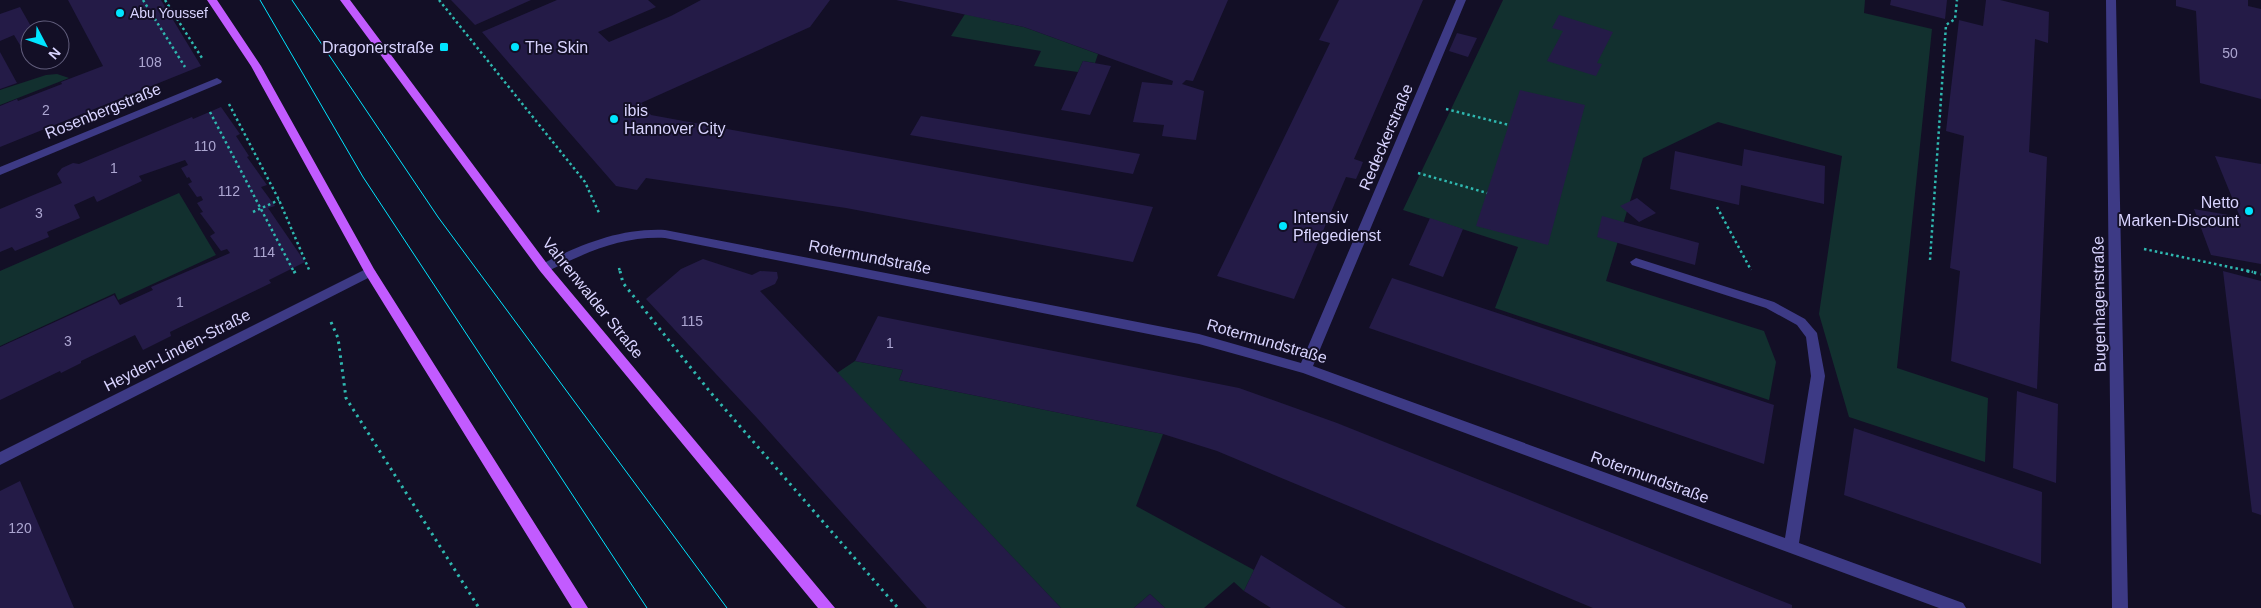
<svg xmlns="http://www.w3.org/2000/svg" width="2261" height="608" font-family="Helvetica,sans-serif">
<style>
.green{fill:#12302f}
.building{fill:#241b47}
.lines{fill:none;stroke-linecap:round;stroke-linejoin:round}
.path-far1{stroke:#2fb8b0;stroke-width:2.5;stroke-dasharray:2.5 3;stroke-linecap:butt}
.path{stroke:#2fb8b0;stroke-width:3;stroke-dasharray:2.5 4.5;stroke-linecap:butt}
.minor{fill:#3d3a85;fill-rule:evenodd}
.major{fill:#c25bff;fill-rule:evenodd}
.tram{stroke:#00e5ff;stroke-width:1}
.poi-dot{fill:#00e5ff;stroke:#130f26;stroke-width:2}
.labels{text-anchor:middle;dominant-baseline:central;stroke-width:4;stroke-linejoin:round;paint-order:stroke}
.far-poi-label{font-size:14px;fill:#d9d4ff;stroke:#130f26;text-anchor:start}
.number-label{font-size:14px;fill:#aca6d1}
.poi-label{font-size:16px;fill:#d9d4ff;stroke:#130f26;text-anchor:start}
.street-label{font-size:16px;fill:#d9d4ff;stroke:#130f26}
</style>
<rect width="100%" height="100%" fill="#130f26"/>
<path class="green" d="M1503,0H1865L1864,13L1932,29L1897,368L1988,398L1985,462L1849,417L1819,314L1842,156L1718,122L1643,158L1606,281L1764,331L1776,362L1769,400L1495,308L1518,247L1403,210Z
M965,14L1024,27L1098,54L1095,63L1083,61L1078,72L1034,66L1041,51L951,36Z
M57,74L69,78L0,105V90L46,75Z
M179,193L216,255L118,300L115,293L0,346V271Z
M855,361L903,370L899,380L1163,434L1136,506L1254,570L1244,591L1234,582L1204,608H1165L1150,594L1134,608H1061L837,373Z"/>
<path class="building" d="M68,0H161L201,66L0,147V106L17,99L18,101L62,84L61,82L103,66Z
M451,0H531L475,25Z
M557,0H648L656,7L598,32L609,42L671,16L701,0H830L810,27L641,103L651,115L1153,207L1133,262L846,208L646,178L637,190L616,186L482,32Z
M896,0H1228L1193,81L1186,80L1182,84L1204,91L1196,140L1162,136L1164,125L1133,122L1142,82L1172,85L1173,81L1024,27Z
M1339,0H1423L1354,159L1363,162L1360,170L1356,179L1346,177L1294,299L1217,276L1330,43L1319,40Z
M1891,0H1947L1945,19L1890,5Z
M1986,0H2000L2049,12L2048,43L2035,39L2029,152L2047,157L2037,389L1951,361L1960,271L1950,268L1964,136L1946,131L1959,20L1983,26Z
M2176,0H2248V6L2261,9V99L2200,83L2196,11L2176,6Z
M20,7L33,30H30V41L20,45L14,35L0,41V14Z
M1559,15L1613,32L1597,63L1602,64L1596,76L1547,61L1563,31L1552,28Z
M1457,33L1477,38L1468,57L1449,51Z
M0,52L17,83L0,89Z
M1083,61L1111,66L1090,115L1061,110Z
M1520,90L1585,105L1548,245L1476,226Z
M221,107L240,134L236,136L249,156L247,157L267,185L261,187L275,206L268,208L305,262L269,280L271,283L170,332L171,336L143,350L135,335L81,361V363L61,373L60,371L0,400V347L114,295L120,305L153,290L151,287L230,253L227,249L221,251L210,236L215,233L200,213L203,212L197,203L203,200L201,196L197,197L188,184L192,182L189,177L187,178L181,168L188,165L185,160L139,176L142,181L97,202L94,196L74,205L80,218L47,232L49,237L15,251L12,247L0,252V209L62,183L57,174L62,168L73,163L79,164L192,117L193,119Z
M921,116L1140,154L1133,174L910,135Z
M1744,149L1825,166L1824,204L1741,185L1739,205L1670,189L1675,151L1742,166Z
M2215,156L2261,164V264L2211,255L2194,209L2240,217Z
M1637,198L1656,213L1639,222L1620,206Z
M1602,216L1699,243L1695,265L1597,237Z
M1430,218L1463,229L1443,277L1409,265Z
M703,259L752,275L760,271L777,272L778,278L775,284L760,291L1061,608H927L758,419L646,299L681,269Z
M2223,271L2261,281V515L2252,512Z
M1392,278L1774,405L1764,464L1369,328Z
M878,316L1239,388L1337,423L1792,605V608H1593L1217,451L1163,434L899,380L903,370L855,361Z
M2017,391L2058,404L2056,483L2013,468Z
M1854,428L2042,492L2041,564L1844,495Z
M20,481L49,549L74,608H0V491Z
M1261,555L1346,608H1271L1244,591Z
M1150,594L1165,608H1134Z"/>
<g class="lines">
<path class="path-far1" d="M143,0L185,67
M165,0L202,58
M439,0L585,182L600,215
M229,104L279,200L310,272
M1446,109L1509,125
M210,112L294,272
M1418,173L1487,193
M1717,207L1751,270
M253,212L279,200
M2144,249L2253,272
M1930,260L1946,25L1955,19L1957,0
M619,268L620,272"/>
<path class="path" d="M294,271L297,277
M620,271L623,283L711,393L898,608
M2247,271L2261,274
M331,322L338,338L346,398L479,608"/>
<path class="minor" d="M1456,0H1466L1313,366L1785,538L1811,376L1806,337L1797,325L1766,308L1632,265L1630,262L1636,258L1774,302L1805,319L1817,333L1825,376L1799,543L1963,603L1966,608H1939L1303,373L1199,344L665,238C622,236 587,252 548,271L544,272L538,268L540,265C580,245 619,228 665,230L1199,334L1301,363Z
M2106,0H2116L2128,608H2112Z
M217,78L222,81L221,83L0,175V167Z
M370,267L376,272L374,275L0,465V452Z"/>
<path class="major" d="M207,0H217L261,66L374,269L588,608H572L366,275L251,66Z
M340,0H350L548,265L835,608H818L540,271Z"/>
<path class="tram" d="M260,0L363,177L647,608
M292,0L438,217L727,608"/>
</g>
<g class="poi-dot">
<circle cx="120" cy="13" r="5"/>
<rect x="439" y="42" width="10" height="10" rx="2.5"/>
<circle cx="515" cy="47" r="5"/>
<circle cx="614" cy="119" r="5"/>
<circle cx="2249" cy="211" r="5"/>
<circle cx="1283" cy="226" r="5"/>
</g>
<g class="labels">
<g class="far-poi-label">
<text x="130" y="13">Abu Youssef</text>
</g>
<g class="number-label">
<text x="2230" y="53">50</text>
<text x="150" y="62">108</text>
<text x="46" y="110">2</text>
<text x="205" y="146">110</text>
<text x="114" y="168">1</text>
<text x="229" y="191">112</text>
<text x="39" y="213">3</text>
<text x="264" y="252">114</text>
<text x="180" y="302">1</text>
<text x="692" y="321">115</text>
<text x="68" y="341">3</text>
<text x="890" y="343">1</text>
<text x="20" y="528">120</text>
</g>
<g class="poi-label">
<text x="434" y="47" text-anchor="end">Dragonerstraße</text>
<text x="525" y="47">The Skin</text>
<text x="624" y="110">ibis<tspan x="624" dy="18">Hannover City</tspan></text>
<text x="2239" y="202" text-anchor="end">Netto<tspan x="2239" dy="18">Marken-Discount</tspan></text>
<text x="1293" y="217">Intensiv<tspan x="1293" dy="18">Pflegedienst</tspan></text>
</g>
<g class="street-label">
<text transform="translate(103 111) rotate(-22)">Rosenbergstraße</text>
<text transform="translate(1386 137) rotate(-67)">Redeckerstraße</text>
<text transform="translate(870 257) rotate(11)">Rotermundstraße</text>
<text transform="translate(593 298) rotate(51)">Vahrenwalder Straße</text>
<text transform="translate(2099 304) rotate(-91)">Bugenhagenstraße</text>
<text transform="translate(1267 341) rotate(16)">Rotermundstraße</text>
<text transform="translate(177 350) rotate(-27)">Heyden-Linden-Straße</text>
<text transform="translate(1650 477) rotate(20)">Rotermundstraße</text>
</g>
</g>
<g transform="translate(45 45) rotate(131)"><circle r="24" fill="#130f26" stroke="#625e7d"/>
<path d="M0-4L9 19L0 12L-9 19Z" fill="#00e5ff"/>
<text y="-8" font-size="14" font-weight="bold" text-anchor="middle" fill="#d9d4ff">N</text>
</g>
</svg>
